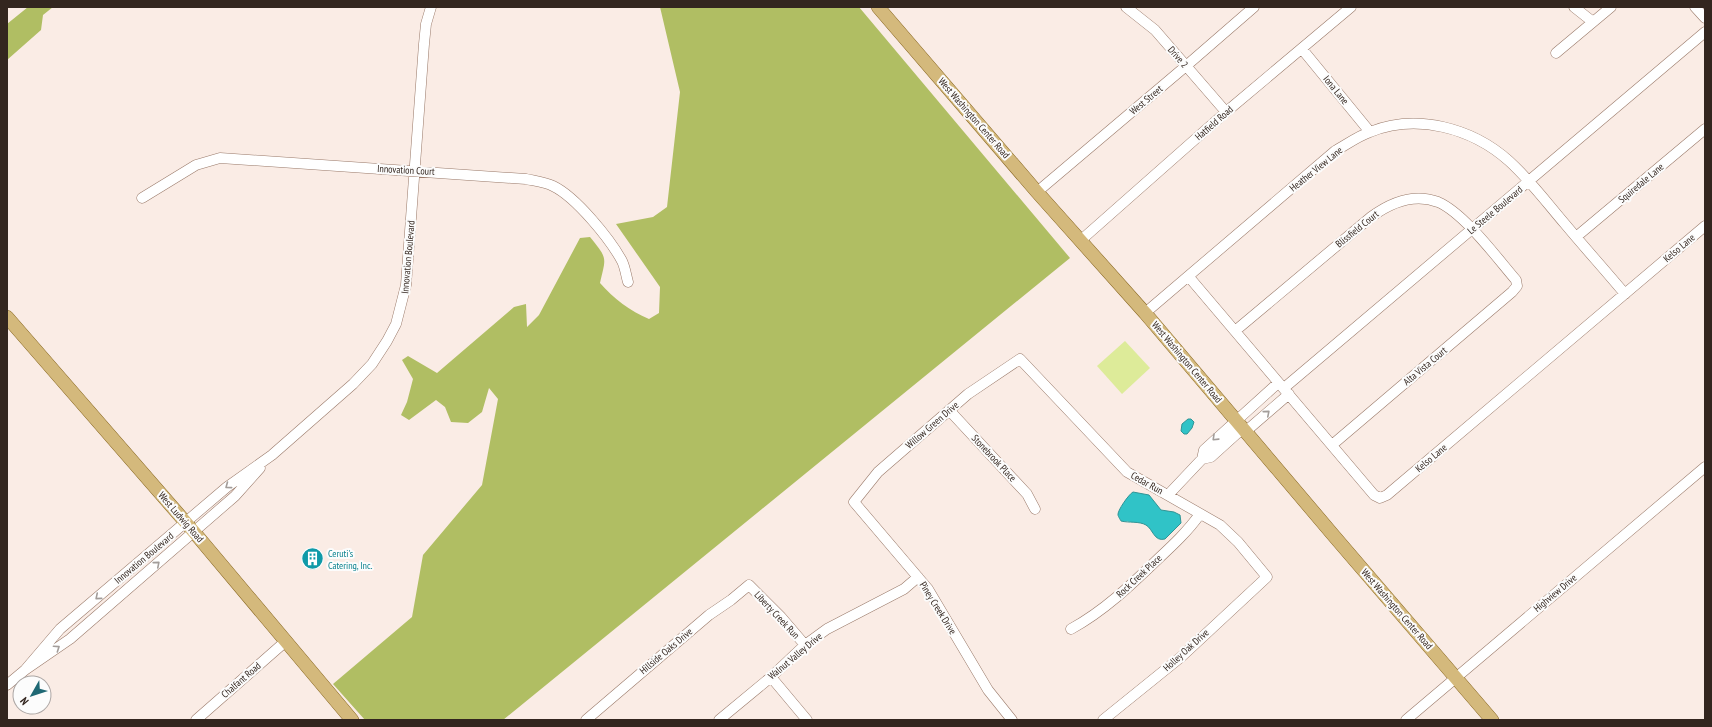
<svg xmlns="http://www.w3.org/2000/svg" width="1712" height="727" font-family="'PT Sans Narrow',sans-serif">
<style>
.green{fill:#ddeb99}
.forest{fill:#b0be63}
.water{fill:#30c3c7;stroke:#319495}
.lines{fill:none;stroke-linecap:round;stroke-linejoin:round}
.minor-casing{stroke:#997969;stroke-width:11}
.major-casing{stroke:#896823;stroke-width:14}
.minor{stroke:#fff;stroke-width:10}
.major{stroke:#d4b97c;stroke-width:13}
.oneway{stroke:#a39d9a}
.labels{text-anchor:middle;dominant-baseline:central;stroke-width:4;stroke-linejoin:round;paint-order:stroke}
.street-label{font-size:10px;fill:#33261f;stroke:#fcfcfc}
.culture-label{font-size:10px;fill:#0d838f;stroke:#fcfcfc;text-anchor:start}
</style>
<rect width="100%" height="100%" fill="#faece5"/>
<path class="green" d="M1125,341L1150,368L1122,394L1097,366Z"/>
<path class="forest" d="M28,7H53L43,15L41,30L7,60V24Z
M660,7H859L1070,258L503,720H365L333,684L412,617L423,555L482,485L498,399L489,388L482,412L468,423L451,422L445,407L436,400L409,420L401,415L407,402L413,379L402,360L408,356L437,373L514,307L526,304L527,327L539,315L580,238L590,237C608,259 606,257 600,283C614,299 630,311 649,319L659,313L660,287L616,224L653,217L667,207L680,92Z"/>
<path class="water" d="M1188,419H1191L1194,422L1192,428L1187,434H1184L1181,431L1182,424Z
M1133,492L1149,495L1161,510L1174,512L1180,515L1181,523L1165,539C1154,542 1153,529 1146,525C1139,521 1129,523 1121,521C1121,521 1118,516 1118,515C1117,511 1129,494 1133,492Z"/>
<g class="lines">
<defs>
<path id="minor" d="M1126,7L1155,30L1226,112
M1574,7L1593,22
M1695,7L1705,18
M1302,49L1370,132
M1556,53L1611,7
M1037,192L1186,66L1254,7
M142,198L196,165L220,158L526,179C535,181 545,182 553,186C576,197 610,239 622,261C625,267 626,275 628,282
M1576,237L1705,129
M1080,241L1226,112L1351,7
M1189,277L1374,495L1380,498L1387,495L1705,226
M1145,313L1335,151C1346,145 1358,136 1370,132C1417,113 1472,128 1509,161C1530,180 1547,203 1565,224C1585,248 1605,270 1625,294
M1235,331L1371,217C1390,203 1414,193 1438,202C1464,213 1497,258 1516,280L1517,286L1512,292L1332,445
M1284,388L1705,32
M949,410L1027,494L1035,509
M1245,432L1289,394
M1202,459L1204,450L1278,383
M1168,495L1202,459L1211,457L1242,429
M1071,629C1104,611 1131,585 1158,559C1173,545 1188,531 1200,514
M25,670L60,629L227,487L272,455L353,384L372,364L387,341L396,324L406,285L424,44L426,24L431,7
M771,677L807,720
M7,685L25,670L70,639L235,496L260,468
M196,720L286,641
M586,720L709,615L731,600L749,585L781,617L805,645
M719,720L771,677L805,645L827,629L904,589L918,577
M1012,720L988,690L928,589L854,502L878,472L968,394L1020,359L1127,472L1220,525L1238,542L1267,577L1181,657L1103,720
M1406,720L1705,467"/>
<path id="major" d="M878,7L1037,192L1145,313L1334,536L1492,720
M7,317L194,532L352,720"/>
</defs>
<use href="#minor" class="minor-casing"/>
<use href="#major" class="major-casing"/>
<use href="#minor" class="minor"/>
<use href="#major" class="major"/>
</g>
<defs><path id="oneway-chevron" d="M-2-3.5L2.5 0L-2 3.5" fill="none" stroke-width="1.6" stroke-linecap="round" stroke-linejoin="round"/></defs>
<g class="oneway">
<use href="#oneway-chevron" transform="translate(1267 413) rotate(-41)"/>
<use href="#oneway-chevron" transform="translate(1215 438) rotate(136)"/>
<use href="#oneway-chevron" transform="translate(228 486) rotate(143)"/>
<use href="#oneway-chevron" transform="translate(157 564) rotate(-41)"/>
<use href="#oneway-chevron" transform="translate(98 597) rotate(140)"/>
<use href="#oneway-chevron" transform="translate(57 648) rotate(-34)"/>
</g>
<defs>
<symbol id="building-disc" viewBox="-11 -11 22 22"><circle r="9.5" fill="#0f9aa8" stroke="#fcfcfc"/><path d="M-4-6H4V6H1V3H-1V6H-4ZM-2.5-4.3h1.7v1.8h-1.7ZM.8-4.3h1.7v1.8H.8ZM-2.5-1h1.7V.8h-1.7ZM.8-1h1.7V.8H.8Z" fill="#fff"/></symbol>
</defs>
<g fill-rule="evenodd">
<use href="#building-disc" x="300" y="546" width="25" height="25"/>
</g>
<g class="labels">
<g class="street-label">
<text transform="translate(1178 57) rotate(49)">Drive 2</text>
<text transform="translate(1336 90) rotate(51)">Iona Lane</text>
<text transform="translate(1146 100) rotate(-40)">West Street</text>
<text transform="translate(974 118) rotate(49)">West Washington Center Road</text>
<text transform="translate(1214 123) rotate(-41)">Hatfield Road</text>
<text transform="translate(1316 169) rotate(-39)">Heather View Lane</text>
<text transform="translate(406 170) rotate(3)">Innovation Court</text>
<text transform="translate(1641 183) rotate(-40)">Squiredale Lane</text>
<text transform="translate(1495 210) rotate(-40)">Le Steele Boulevard</text>
<text transform="translate(1357 229) rotate(-39)">Blissfield Court</text>
<text transform="translate(1679 248) rotate(-40)">Kelso Lane</text>
<text transform="translate(408 257) rotate(-85)">Innovation Boulevard</text>
<text transform="translate(1187 362) rotate(50)">West Washington Center Road</text>
<text transform="translate(1425 366) rotate(-40)">Alta Vista Court</text>
<text transform="translate(932 425) rotate(-41)">Willow Green Drive</text>
<text transform="translate(994 458) rotate(47)">Stonebrook Place</text>
<text transform="translate(1431 458) rotate(-40)">Kelso Lane</text>
<text transform="translate(1147 483) rotate(29)">Cedar Run</text>
<text transform="translate(181 517) rotate(49)">West Ludwig Road</text>
<text transform="translate(144 558) rotate(-40)">Innovation Boulevard</text>
<text transform="translate(1139 576) rotate(-43)">Rock Creek Place</text>
<text transform="translate(1555 593) rotate(-40)">Highview Drive</text>
<text transform="translate(938 608) rotate(58)">Piney Creek Drive</text>
<text transform="translate(1397 609) rotate(49)">West Washington Center Road</text>
<text transform="translate(777 615) rotate(47)">Liberty Creek Run</text>
<text transform="translate(1186 650) rotate(-42)">Holley Oak Drive</text>
<text transform="translate(666 651) rotate(-40)">Hillside Oaks Drive</text>
<text transform="translate(795 656) rotate(-40)">Walnut Valley Drive</text>
<text transform="translate(241 680) rotate(-41)">Chalfant Road</text>
</g>
<g class="culture-label">
<text x="328" y="553">Ceruti's<tspan x="328" dy="12">Catering, Inc.</tspan></text>
</g>
</g>
<rect width="1712" height="727" fill="none" stroke="#33261f" stroke-width="16"/>
<g transform="translate(32 695) rotate(231)"><circle r="19" fill="#fcfcfc" stroke="#aca6a4"/>
<path d="M0-3L7 15L0 10L-7 15Z" fill="#1f6874"/>
<text y="-6" font-size="11" font-weight="bold" text-anchor="middle" fill="#33261f">N</text>
</g>
</svg>
